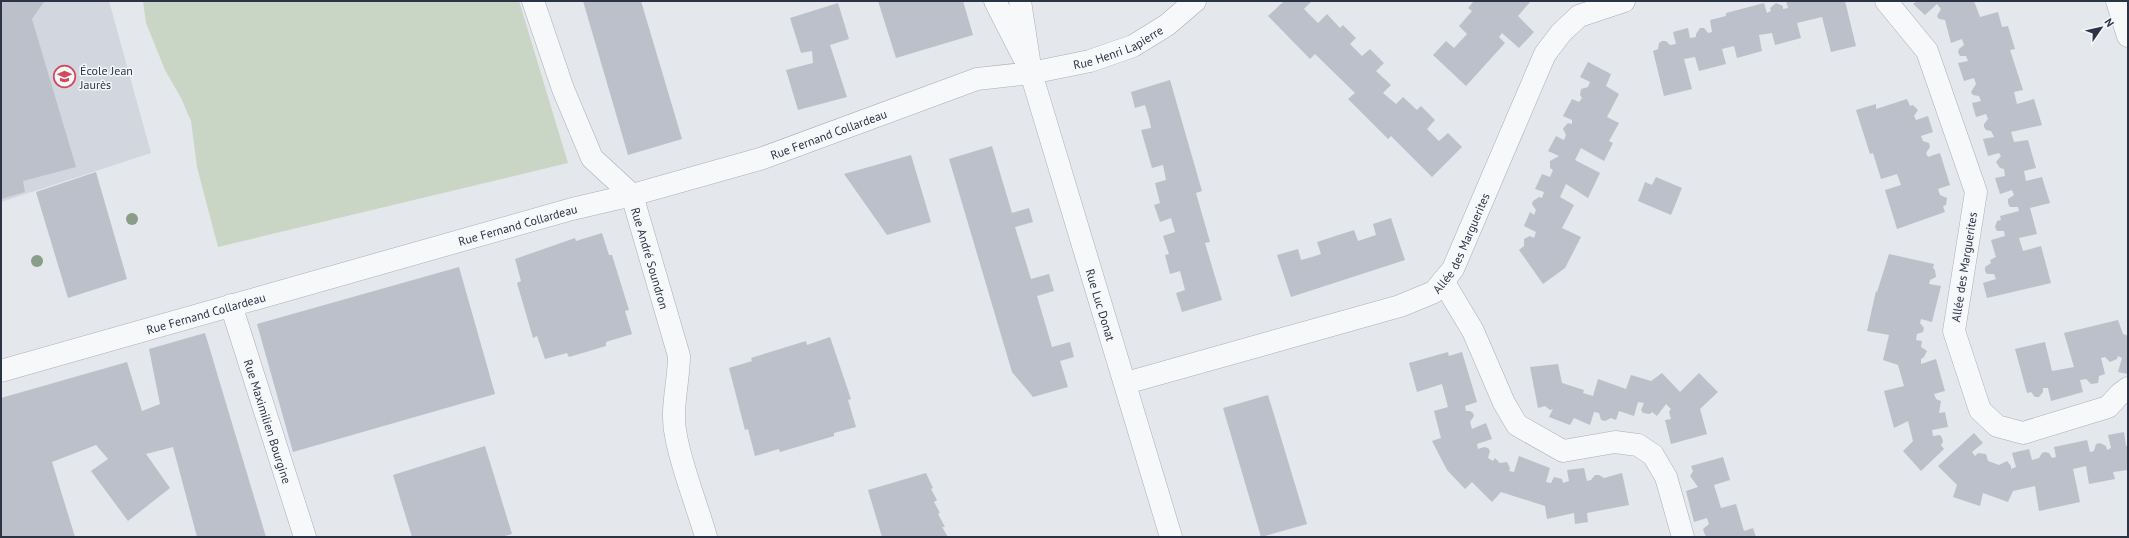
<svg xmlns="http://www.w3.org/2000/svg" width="2129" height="538" font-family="'PT Sans',sans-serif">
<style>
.built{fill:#d2d6de}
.grass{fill:#c9d6c5}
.building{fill:#bbc0ca}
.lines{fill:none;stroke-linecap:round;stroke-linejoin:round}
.minor-casing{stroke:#a9aeb7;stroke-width:23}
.tertiary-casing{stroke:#a9aeb7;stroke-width:23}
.minor{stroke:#f7f8fa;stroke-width:22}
.tertiary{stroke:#f7f8fa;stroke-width:22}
.tree{fill:#899d89}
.labels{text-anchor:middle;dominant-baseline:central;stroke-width:3;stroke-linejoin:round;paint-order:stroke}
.street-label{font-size:12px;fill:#2b3445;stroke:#f4f6f9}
.poi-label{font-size:12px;fill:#2b3445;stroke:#f4f6f9;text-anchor:start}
</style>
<rect width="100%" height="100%" fill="#e4e7ec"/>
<path class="built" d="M1,1H109L151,153L1,202Z"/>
<path class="grass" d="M143,1H519L568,163L218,247L197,167L191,121L181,98L165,70L146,23Z"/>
<path class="building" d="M1,1L44,2L32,19L76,167L23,181L25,192L1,199Z
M583,1H641L682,139L628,155Z
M878,1H963L973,35L896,58Z
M1284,1H1312L1304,9L1318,23L1327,14L1340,28L1343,25L1356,38L1350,44L1362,56L1370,49L1384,63L1376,71L1391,85L1383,93L1396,104L1403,97L1417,110L1421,106L1435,120L1427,129L1439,141L1448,133L1462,147L1432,177L1391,136L1388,139L1348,99L1355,93L1315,54L1310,59L1268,16Z
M1474,1H1531L1518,16L1534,32L1519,48L1502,33L1499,37L1505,43L1466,86L1433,55L1446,41L1454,48L1467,34L1459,26L1472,11L1468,8Z
M1786,1H1845L1856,46L1831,52L1822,17L1797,23L1801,38L1775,45L1772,33L1759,35L1762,51L1737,58L1734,46L1722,49L1726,64L1699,71L1695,57L1684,59L1692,89L1664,96L1653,51L1658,49L1659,43L1662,41H1666L1670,45L1676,44L1673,32L1688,28L1690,38L1696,37V34L1700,28H1704L1708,33L1712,32L1710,20L1726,16V13L1764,3L1767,13L1771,11L1770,8L1776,3L1783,6V9L1788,8Z
M1917,1H1974L1980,17L1998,12L2002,27L2008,26L2015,49L2010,50L2023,90L2014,92L2017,104L2034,99L2042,125L2011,132L2014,142L2028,140L2036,168L2024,171L2026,181L2042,177L2050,203L2030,208L2037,234L2019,238L2023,251L2041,246L2051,283L1987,298L1983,283L1996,279L1994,274H1987L1985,271V267L1991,263L1990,260L1996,257L1991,240L2005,236L2004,231H1997L1995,227L1997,221L2001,220L2000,216L2019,211L2018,207H2010L2008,203V199L2014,195L2012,190L2000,194L1995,178L2005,176L2004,169L2000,168L1996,162L2001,156L1999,153L1988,156L1983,139L1994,137L1991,131L1986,130L1984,127V124L1988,119L1986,114L1976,117L1972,103L1981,101L1979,96L1973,95L1971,92L1976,84L1974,78L1964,81L1958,63L1968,61L1966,56H1960L1958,52L1959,49L1964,45L1962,39L1951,43L1945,20L1939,19L1937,16L1941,9L1937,4L1925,15L1913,4Z
M838,3L849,39L830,45L847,97L798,110L786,70L813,63L812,51L801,53L790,18Z
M1588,62L1611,74L1606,86L1619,94L1607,117L1619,123L1609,141L1613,143L1604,161L1581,148L1575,160L1600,173L1588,198L1566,184L1560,197L1574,205L1562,228L1581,237L1565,268L1543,284L1519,250L1524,246V239L1530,236L1534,238L1536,232L1524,226L1530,212L1534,215L1536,210L1532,204L1533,201L1539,197L1542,198L1544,192L1535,189L1542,174L1550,177L1553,170L1550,168V161L1559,156L1548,151L1556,136L1564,140L1566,135L1563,129L1565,126L1568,123L1572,124V120L1563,116L1572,99L1579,102L1582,98L1580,95L1581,89L1588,87L1590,82L1580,77Z
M1170,80L1202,191L1196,193L1210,242L1205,243L1222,300L1182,312L1176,293L1185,290L1180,271L1170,274L1165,255L1169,254L1163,236L1175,232L1171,218L1160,222L1154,205L1160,203L1155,183L1166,180L1163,165L1152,168L1141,130L1151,128L1149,118L1145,105L1135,108L1131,92Z
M1907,99L1910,106L1913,105L1918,110L1914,116L1916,120L1928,116L1933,132L1921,136L1923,141L1929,143L1930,147L1926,153L1928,157L1940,153L1950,185L1938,189L1940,195L1947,198L1946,205L1943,206L1945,212L1897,229L1885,190L1901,185L1897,174L1881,179L1873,153L1870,154L1856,110L1876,104V109Z
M992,146L1012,213L1029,208L1033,222L1015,227L1031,279L1049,274L1054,291L1037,296L1052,347L1070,342L1074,357L1060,361L1068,387L1033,397L1012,372L949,159Z
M911,155L931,222L887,235L844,174Z
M96,172L127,279L68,298L36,192Z
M1656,177L1682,188L1671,215L1638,201L1645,182L1652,185Z
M1391,218L1405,260L1291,297L1277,255L1298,249L1301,260L1312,257L1321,254L1317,242L1354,230L1358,241L1376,235L1373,224Z
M602,233L609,255H612L629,310L625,311L632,334L606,342V346L569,357L567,353L545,359L537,336L533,338L517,283L521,281L515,259L575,238L576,241Z
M1889,254L1934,264L1933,268L1935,270L1936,277L1930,280L1929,284L1941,286L1932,322L1921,319L1920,323L1924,328L1923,332L1917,334L1916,340L1922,341L1921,347L1927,351L1924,357L1921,359V364L1936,359L1945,391L1934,394L1936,399L1941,401L1939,413L1945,412L1948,427L1932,430L1933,436L1940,435L1942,438L1943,442L1941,445L1944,449L1921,471L1903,451L1913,441L1908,421L1894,428L1884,391L1904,386L1898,365L1883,360L1889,335L1867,331L1876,291L1877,292Z
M459,267L495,394L293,452L257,324Z
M2118,320L2123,334L2128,336V374L2118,372L2122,358L2118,356L2117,359L2110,362L2105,357L2101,358L2105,374L2099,376L2098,383L2091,384L2086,379L2080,380L2083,392L2051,401L2048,388H2043V392L2039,397H2035L2031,392L2027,393L2015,349L2045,342L2052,371L2074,367L2064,333Z
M205,333L266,537H197L173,447L146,454L170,488L128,521L91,471L108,459L96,445L52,462L75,537H1V398L127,362L142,411L160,404L149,349Z
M830,337L851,399L848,400L856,427L834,433V436L780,452L779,449L755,456L748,429L745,430L729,368L752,361L751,358L806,341L807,345Z
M1448,352L1449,356L1462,352L1477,402L1465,406L1466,411H1470L1473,413L1474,416L1470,422L1472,429L1486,423L1492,439L1477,444L1478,449L1484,447L1488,448L1490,451L1488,458L1493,461L1495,458L1500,463L1507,462L1510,468L1509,471L1514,472L1519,456L1550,468L1546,482L1551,483L1554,477L1562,479L1563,483L1569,481L1567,470L1584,468L1587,481L1591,480L1595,475H1599L1604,478L1622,473L1629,505L1587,513L1588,522L1575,524L1574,513L1547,519L1545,506L1501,492L1492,502L1472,482L1465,489L1447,470L1432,441L1441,438L1434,411L1448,407L1442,384L1417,392L1409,363Z
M1558,364L1562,383L1584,390L1583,393L1593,396L1598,379L1626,389L1631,375L1651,381L1662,373L1680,392L1699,373L1718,392L1700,409L1707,434L1671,444L1665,420L1671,419L1669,412L1671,409L1666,404L1657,416L1652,412L1650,414L1643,413L1641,410L1644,403L1638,402L1634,416L1619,411L1616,420L1611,418L1605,421L1601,420L1599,413L1594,412L1590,425L1574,418L1570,425L1549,417L1553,409L1550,410L1545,406L1538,408L1530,367Z
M1268,395L1307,524L1261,537L1223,408Z
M2124,432L2126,446H2128V470L2113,472L2115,479L2089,484L2086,466L2073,469L2080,502L2039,511L2035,486L2013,491L2008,502L1983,493L1980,506L1953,497L1957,485L1938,466L1974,433L1983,443L1972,452L1975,456L1978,453L1986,454L1988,461L1999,465L2007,461L2011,466V469L2016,467L2012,453L2029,449L2032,460L2039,458L2042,453L2045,452L2049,453L2052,458L2056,457L2054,447L2087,440L2090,452L2094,451L2096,444L2100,443L2106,446L2107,450L2111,448L2108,435Z
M485,446L512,534L501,537H412L393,475Z
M1723,457L1730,480L1714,485L1721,508L1736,504L1744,531L1753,528L1756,537H1708L1705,535L1703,529L1709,524L1707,518L1694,522L1686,491L1698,487L1690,476L1693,471L1691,466Z
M926,473L933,488L931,489L937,500L934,502L940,513L938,514L945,527H942L948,537H882L868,490Z"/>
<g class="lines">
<defs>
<g id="minor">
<path id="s1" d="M533,1L563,89L592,158L632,195L679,356C679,382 670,410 676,436C682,469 697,505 706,537"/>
<path d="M1886,1L1927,51L1976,192L1954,331L1980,410L1997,426L2023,433L2108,407L2120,394L2128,388"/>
<path d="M1443,281L1473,331L1504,403L1517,425L1563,451L1615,442L1638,445L1653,455L1666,477L1683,537"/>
<path id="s2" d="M231,305L305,537"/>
<path id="s3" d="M1,371L572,209L632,195L763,158L977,79L1031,73L1090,61L1133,46L1167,25L1195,1"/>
<path id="s4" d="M1126,383L1400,306L1434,292L1453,269L1545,54L1561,33L1579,16L1624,1"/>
</g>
<g id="tertiary">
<path d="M995,1L1023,56"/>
<path id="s5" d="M1020,1L1031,73L1171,537"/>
<path d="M2117,1L2128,36"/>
</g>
</defs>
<use href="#minor" class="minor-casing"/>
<use href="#tertiary" class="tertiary-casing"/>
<use href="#minor" class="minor"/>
<use href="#tertiary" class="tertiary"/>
</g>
<g class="tree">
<circle cx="132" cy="219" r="6"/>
<circle cx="37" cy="261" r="6"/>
</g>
<defs>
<symbol id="school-ring" viewBox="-11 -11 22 22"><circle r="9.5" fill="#f4f6f9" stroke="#d1495b" stroke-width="1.5"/><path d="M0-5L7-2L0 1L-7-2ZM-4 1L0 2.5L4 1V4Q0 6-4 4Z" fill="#d1495b"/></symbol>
</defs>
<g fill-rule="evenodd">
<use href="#school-ring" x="52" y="64" width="25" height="25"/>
</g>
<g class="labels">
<g class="street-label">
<text stroke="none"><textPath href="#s3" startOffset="1165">Rue Henri Lapierre</textPath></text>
<text stroke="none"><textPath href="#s3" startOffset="861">Rue Fernand Collardeau</textPath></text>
<text stroke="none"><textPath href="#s3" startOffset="537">Rue Fernand Collardeau</textPath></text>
<text stroke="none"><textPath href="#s4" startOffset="378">Allée des Marguerites</textPath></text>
<text stroke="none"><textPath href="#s1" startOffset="288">Rue André Soundron</textPath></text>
<text transform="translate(1964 267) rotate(-81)">Allée des Marguerites</text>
<text stroke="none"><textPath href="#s5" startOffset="315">Rue Luc Donat</textPath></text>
<text stroke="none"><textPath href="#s3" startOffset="213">Rue Fernand Collardeau</textPath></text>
<text stroke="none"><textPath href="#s2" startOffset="122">Rue Maximilien Bourgine</textPath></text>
</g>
<g class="poi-label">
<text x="80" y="70">École Jean<tspan x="80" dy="14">Jaurès</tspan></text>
</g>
</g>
<rect width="2129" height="538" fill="none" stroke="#2b3445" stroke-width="4"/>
<g transform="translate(2101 28) rotate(56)" stroke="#f4f6f9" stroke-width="3" paint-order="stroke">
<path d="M0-3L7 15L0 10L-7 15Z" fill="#2b3445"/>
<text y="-6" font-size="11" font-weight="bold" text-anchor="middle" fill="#2b3445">N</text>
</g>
</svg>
